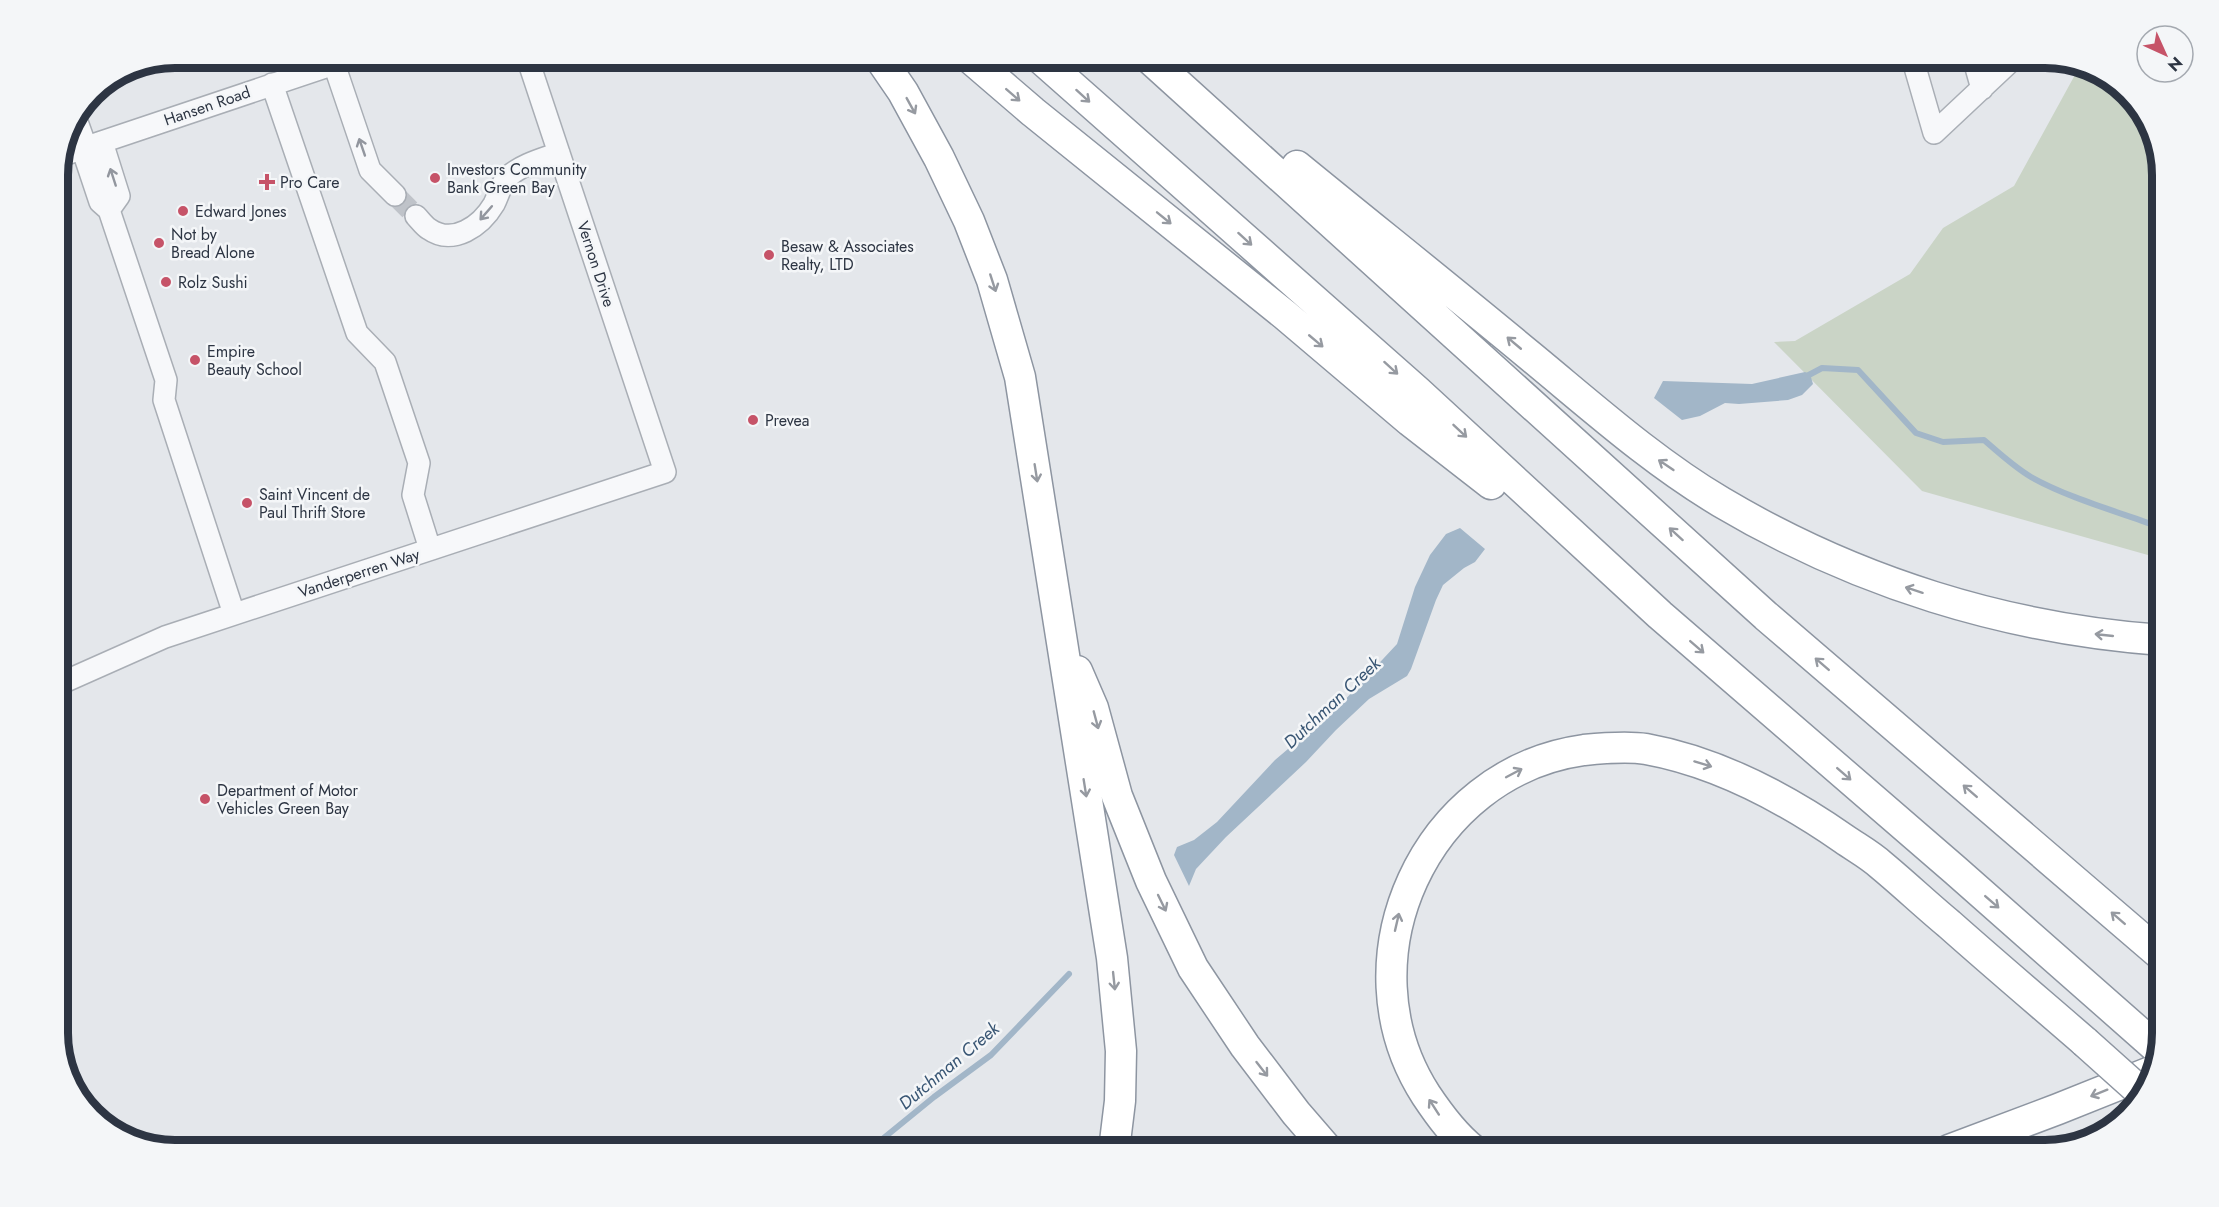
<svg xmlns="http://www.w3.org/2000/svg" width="2219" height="1207" font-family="Jost,sans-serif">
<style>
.green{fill:#cad4c6}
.water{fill:#a2b6c8}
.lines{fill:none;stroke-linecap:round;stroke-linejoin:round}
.stream{stroke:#a2b6c8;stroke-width:6}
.minor-tunnel{stroke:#bfc3c9;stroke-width:21;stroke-dasharray:21 10;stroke-linecap:butt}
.minor-casing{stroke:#a9aeb5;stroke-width:24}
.highway-casing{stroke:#8d95a1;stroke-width:33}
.minor{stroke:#f7f8fa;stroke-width:21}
.highway{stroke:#fff;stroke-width:30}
.highway-bridge-casing{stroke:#8d95a1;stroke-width:33;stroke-linecap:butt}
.highway-bridge{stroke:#fff;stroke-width:30}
.oneway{stroke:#969aa1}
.oneway2{stroke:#92969e}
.poi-dot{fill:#c65368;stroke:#f4f6f8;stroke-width:2}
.labels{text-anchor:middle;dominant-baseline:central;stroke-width:5;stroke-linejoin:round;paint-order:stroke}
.street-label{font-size:16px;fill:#2d3543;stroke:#f4f6f8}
.poi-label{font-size:16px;fill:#2d3543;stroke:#f4f6f8;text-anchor:start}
.water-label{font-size:18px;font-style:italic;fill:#395674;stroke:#f4f6f8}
.rim{fill:none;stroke:#2d3543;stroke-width:8}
</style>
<rect width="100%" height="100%" fill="#e4e7eb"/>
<path class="green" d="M2089,67L2097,69L2142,110L2162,167V559L1922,491L1774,342L1795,341L1910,274L1943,228L2014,186L2076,73Z"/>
<path class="water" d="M1805,372L1810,374L1813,384L1802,395L1788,400L1739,404L1725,403L1700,416L1682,420L1654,398L1663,381L1752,384Z
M1460,528L1485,549L1475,562L1464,568L1443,585L1436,600L1411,669L1407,676L1369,699L1336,730L1306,762L1226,837L1196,869L1189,886L1174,855L1177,847L1194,840L1217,822L1275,760L1341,704L1397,644L1415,587L1430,555L1446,534Z"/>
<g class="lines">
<path class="stream" d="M1805,377L1822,368L1858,370L1916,433L1943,442L1984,440C1999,453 2014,467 2031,477C2068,498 2122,513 2162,528
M869,1150L934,1097L991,1055L1069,974"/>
<path class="minor-tunnel" d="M395,195L416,216"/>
<defs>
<path id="minor" d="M1912,57L1934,133L2015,57
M1973,57L1982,89
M334,64L370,170L395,195
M272,84L357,333L385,362L419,463L413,495L430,549
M75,116L86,147
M102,142L119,196L109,210
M82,148L100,202L109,210L166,380L164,400L234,614
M60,156L355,57
M416,216C420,220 424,226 429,229C453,246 481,226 494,204C499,194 501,183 509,176C523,164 543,159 559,153
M57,685L165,637L665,472L527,57"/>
<path id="highway" d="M879,57L903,92L939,158L969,221L992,280L1020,377L1112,958L1121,1051L1120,1101L1114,1150
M969,57L1033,112L1285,315L1410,421L1491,484
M1039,57L1417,391L1660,615L1955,870L2158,1049
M1148,57L1766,616L2162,956
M1297,166C1374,229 1452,291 1529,355C1591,406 1652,461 1721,502C1856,582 2006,629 2162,640
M1077,671L1093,708L1117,796L1151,881L1193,968L1245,1046L1296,1113L1328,1150
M1473,1150C1454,1135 1440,1116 1426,1095C1339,960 1425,772 1584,750C1604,748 1627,746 1646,749C1718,762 1785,798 1844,839C1857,848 1870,855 1881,865C1904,884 1926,905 1949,924C1994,964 2040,1003 2085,1042
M1949,1150L2058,1109L2153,1071"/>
</defs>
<use href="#minor" class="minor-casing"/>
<use href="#highway" class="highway-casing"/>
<use href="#minor" class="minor"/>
<use href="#highway" class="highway"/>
<defs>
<path id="highway-bridge" d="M2085,1042L2142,1093"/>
</defs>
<use href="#highway-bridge" class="highway-bridge-casing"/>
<use href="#highway-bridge" class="highway-bridge"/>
</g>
<defs><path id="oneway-shaft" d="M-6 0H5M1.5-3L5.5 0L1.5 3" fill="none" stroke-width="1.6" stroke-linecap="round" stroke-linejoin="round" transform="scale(1.5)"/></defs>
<g class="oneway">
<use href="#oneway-shaft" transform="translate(1013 95) rotate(41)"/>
<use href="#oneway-shaft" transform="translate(1083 96) rotate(42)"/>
<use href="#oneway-shaft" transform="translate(911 106) rotate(61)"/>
<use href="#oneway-shaft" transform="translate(1164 218) rotate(39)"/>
<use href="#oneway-shaft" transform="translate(1245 239) rotate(42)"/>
<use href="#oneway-shaft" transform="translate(993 283) rotate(72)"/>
<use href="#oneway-shaft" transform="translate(1316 341) rotate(40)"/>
<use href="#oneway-shaft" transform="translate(1514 343) rotate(-140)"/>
<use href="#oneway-shaft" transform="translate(1391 368) rotate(42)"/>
<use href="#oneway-shaft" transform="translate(1460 431) rotate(43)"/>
<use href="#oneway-shaft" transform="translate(1666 465) rotate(-146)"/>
<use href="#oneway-shaft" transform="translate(1036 473) rotate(81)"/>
<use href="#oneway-shaft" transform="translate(1676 534) rotate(-138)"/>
<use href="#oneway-shaft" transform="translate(1914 590) rotate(-162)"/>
<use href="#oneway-shaft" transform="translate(2104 635) rotate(-174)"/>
<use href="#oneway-shaft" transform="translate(1697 647) rotate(41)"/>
<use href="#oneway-shaft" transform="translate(1822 664) rotate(-139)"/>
<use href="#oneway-shaft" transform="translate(1096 720) rotate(75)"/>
<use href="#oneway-shaft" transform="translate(1703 764) rotate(17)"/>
<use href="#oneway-shaft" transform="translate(1514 773) rotate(-28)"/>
<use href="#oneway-shaft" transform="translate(1844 774) rotate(41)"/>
<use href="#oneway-shaft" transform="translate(1085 788) rotate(81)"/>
<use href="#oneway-shaft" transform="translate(1970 791) rotate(-139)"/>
<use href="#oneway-shaft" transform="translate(1992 902) rotate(41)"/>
<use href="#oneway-shaft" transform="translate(1162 903) rotate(64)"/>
<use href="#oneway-shaft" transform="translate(2118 918) rotate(-139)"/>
<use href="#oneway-shaft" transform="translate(1397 922) rotate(-77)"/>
<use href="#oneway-shaft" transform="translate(1114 981) rotate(84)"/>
<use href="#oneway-shaft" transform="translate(1262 1069) rotate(52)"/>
<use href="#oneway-shaft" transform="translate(2099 1093) rotate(158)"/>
<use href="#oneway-shaft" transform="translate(1434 1107) rotate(-123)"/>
</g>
<g class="oneway2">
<use href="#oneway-shaft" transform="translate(362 147) rotate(-109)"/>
<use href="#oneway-shaft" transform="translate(113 177) rotate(-108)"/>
<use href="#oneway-shaft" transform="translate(486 213) rotate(131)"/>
</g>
<g class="poi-dot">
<circle cx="435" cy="178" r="6"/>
<path d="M264 173h6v6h6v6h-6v6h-6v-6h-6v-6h6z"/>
<circle cx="183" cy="211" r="6"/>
<circle cx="159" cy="243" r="6"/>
<circle cx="769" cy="255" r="6"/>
<circle cx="166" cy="282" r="6"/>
<circle cx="195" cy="360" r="6"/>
<circle cx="753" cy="420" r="6"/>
<circle cx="247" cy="503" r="6"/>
<circle cx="205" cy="799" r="6"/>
</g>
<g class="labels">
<g class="street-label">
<text transform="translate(207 106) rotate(-19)">Hansen Road</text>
<text transform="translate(596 264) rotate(72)">Vernon Drive</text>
<text transform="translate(359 573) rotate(-18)">Vanderperren Way</text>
</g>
<g class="poi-label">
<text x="447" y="169">Investors Community<tspan x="447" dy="18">Bank Green Bay</tspan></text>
<text x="280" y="182">Pro Care</text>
<text x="195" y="211">Edward Jones</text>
<text x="171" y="234">Not by<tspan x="171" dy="18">Bread Alone</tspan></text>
<text x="781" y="246">Besaw &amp; Associates<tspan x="781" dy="18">Realty, LTD</tspan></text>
<text x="178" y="282">Rolz Sushi</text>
<text x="207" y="351">Empire<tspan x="207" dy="18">Beauty School</tspan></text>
<text x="765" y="420">Prevea</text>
<text x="259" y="494">Saint Vincent de<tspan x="259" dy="18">Paul Thrift Store</tspan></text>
<text x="217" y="790">Department of Motor<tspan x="217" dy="18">Vehicles Green Bay</tspan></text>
</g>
<g class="water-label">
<text transform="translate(1332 703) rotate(-43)">Dutchman Creek</text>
<text transform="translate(949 1066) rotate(-40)">Dutchman Creek</text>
</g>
</g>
<path d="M0 0H2219V1207H0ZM175 68H2045A107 107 0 0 1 2152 175V1033A107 107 0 0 1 2045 1140H175A107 107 0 0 1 68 1033V175A107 107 0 0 1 175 68Z" fill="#f4f6f8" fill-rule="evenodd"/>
<path class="rim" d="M175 68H2045A107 107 0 0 1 2152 175V1033A107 107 0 0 1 2045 1140H175A107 107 0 0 1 68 1033V175A107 107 0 0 1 175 68Z"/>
<g transform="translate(2165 54) rotate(135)"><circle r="28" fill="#f4f6f8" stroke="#a4a9b0" stroke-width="1.5"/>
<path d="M0-4.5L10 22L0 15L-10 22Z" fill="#c65368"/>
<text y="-9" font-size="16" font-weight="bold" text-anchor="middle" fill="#2d3543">N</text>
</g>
</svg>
